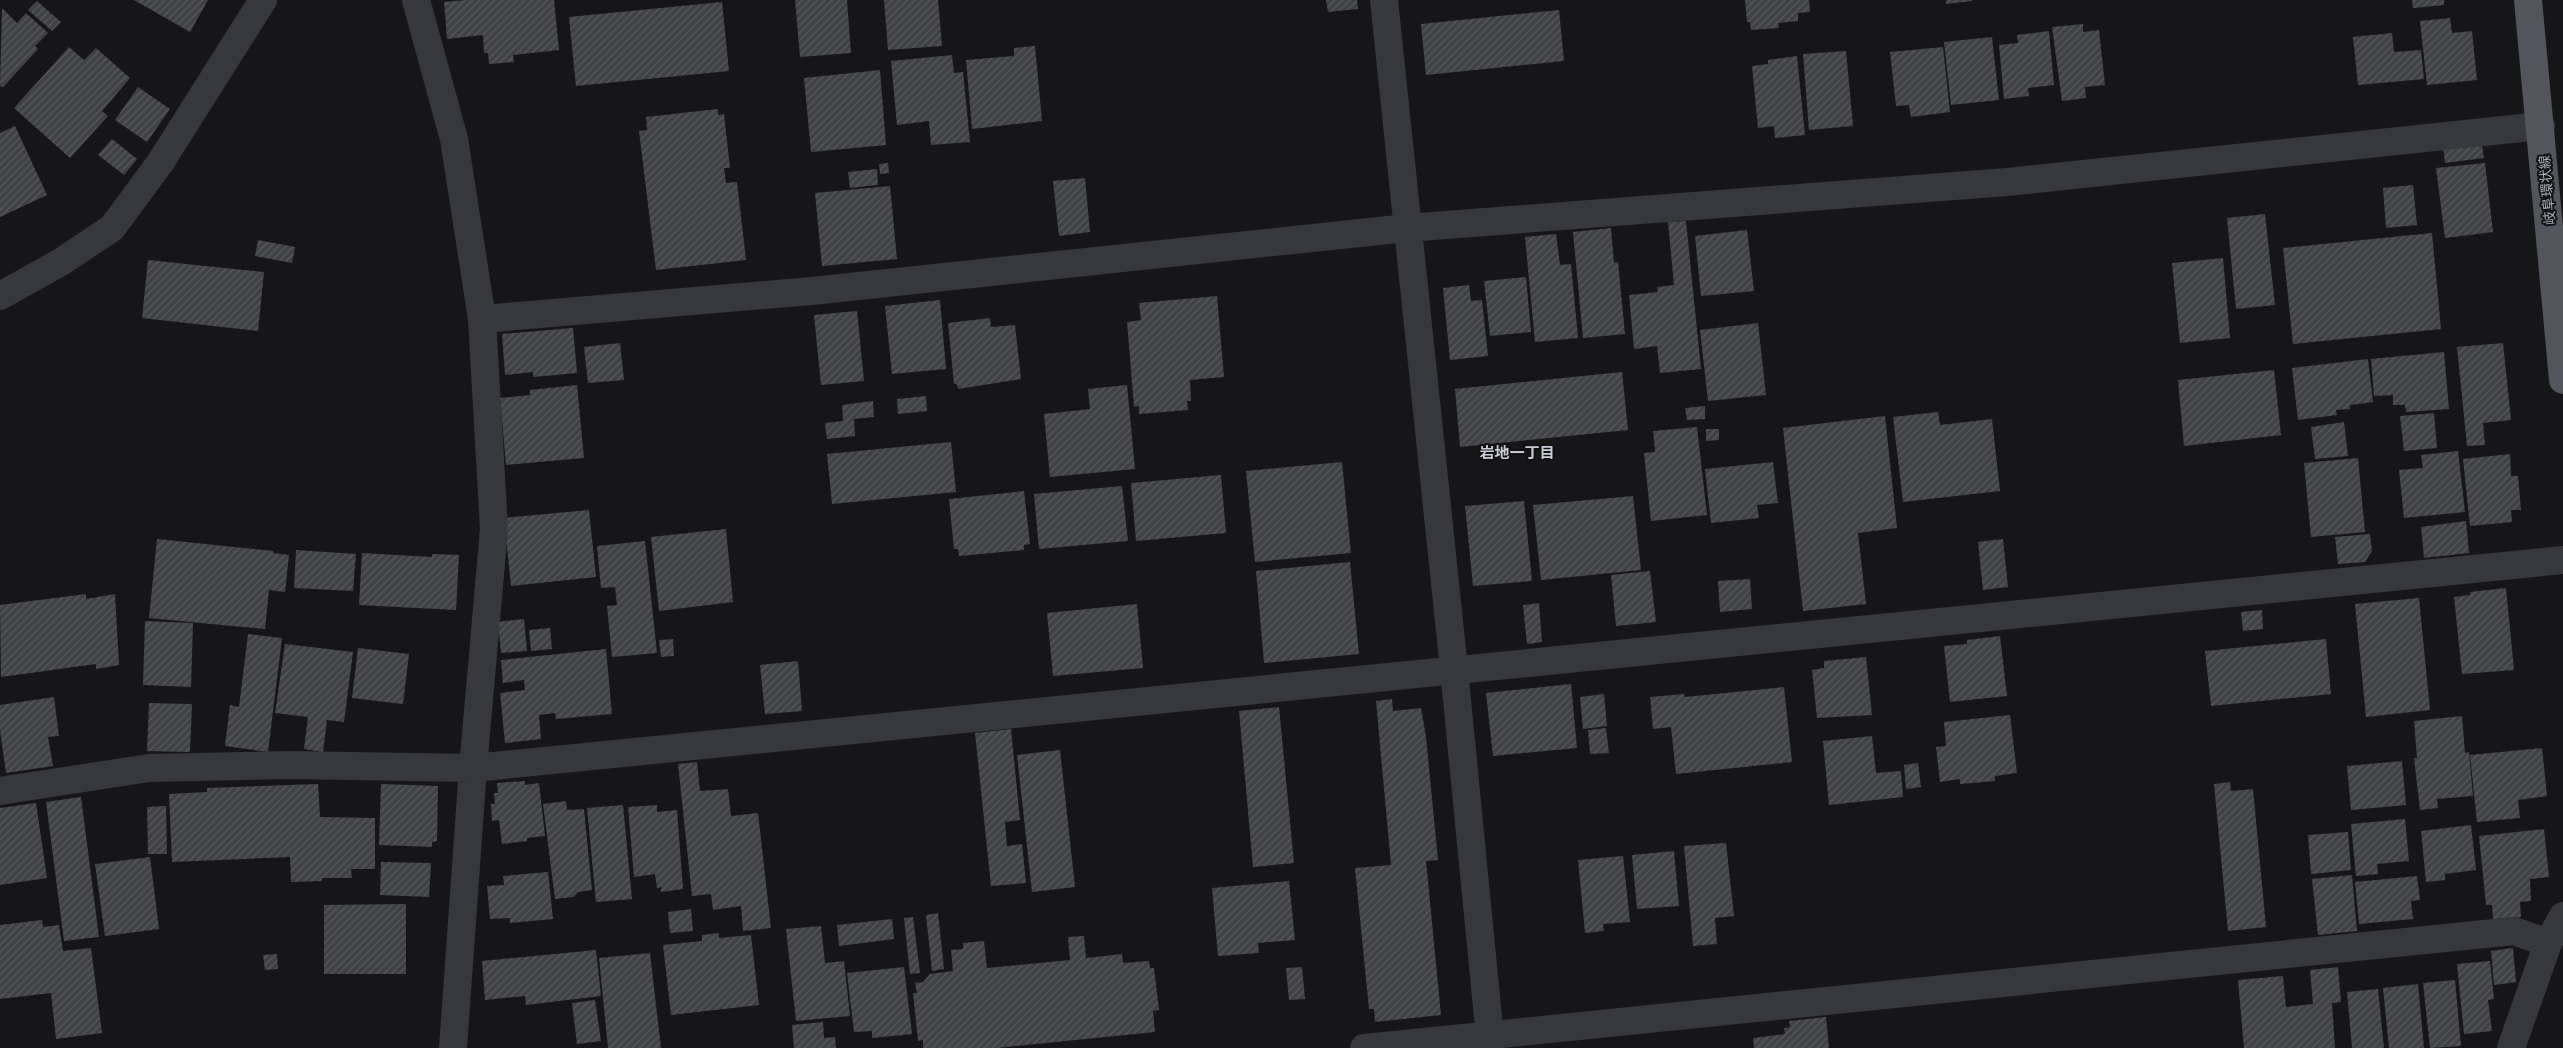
<svg xmlns="http://www.w3.org/2000/svg" width="2563" height="1048" font-family="Jost,'Noto Sans JP',sans-serif">
<style>
.building{fill:url(#building-hatch)}
.lines{fill:none;stroke-linecap:round;stroke-linejoin:round}
.minor{stroke:#37383d;stroke-width:28}
.major{stroke:#53555c;stroke-width:28}
.labels{text-anchor:middle;dominant-baseline:central;stroke-width:4;stroke-linejoin:round;paint-order:stroke}
.street-label{font-size:14px;fill:#a8adb8;stroke:#111113}
.neighbourhood-label{font-size:15px;font-weight:bold;fill:#c9ccd4;stroke:#111113}
</style>
<defs>
<pattern id="building-hatch" width="6" height="6" patternUnits="userSpaceOnUse" patternTransform="scale(1.25)"><rect width="6" height="6" fill="#404145"/><path d="M-1 1l2-2M0 6l6-6M5 7l2-2" fill="none" stroke="#595a5e"/></pattern>
</defs>
<rect width="100%" height="100%" fill="#161618"/>
<path class="building" d="M134,0H208L190,32Z
M466,0H554L559,50L513,55L514,62L489,64L488,53H484L483,35L447,39L444,2Z
M795,0H847L851,53L800,57Z
M884,0H938L942,46L888,50Z
M1326,0H1357L1358,9L1328,12Z
M1745,0H1809L1810,12L1798,13V21L1778,23L1779,28L1751,30L1750,22H1747Z
M1946,0H1972V1L1946,4Z
M2412,0H2444V5L2413,8Z
M37,1L61,22L52,31L28,10Z
M722,2L729,71L576,86L569,17Z
M2,8L17,23L26,13L48,33L35,46L38,49L3,87L0,86Z
M1559,10L1564,61L1426,75L1421,24Z
M2450,18L2452,33L2472,31L2477,80L2427,85L2420,21Z
M2083,24V32L2099,30L2105,85L2085,87L2086,98L2062,101L2052,27Z
M2049,31L2054,85L2028,88L2029,96L2004,99L1999,45L2018,43L2017,35Z
M2392,33L2394,52L2421,50L2424,79L2358,85L2353,37Z
M1992,37L1999,100L1951,105L1944,42Z
M1035,46L1042,121L972,129L966,60L1014,56V48Z
M69,47L84,60L96,48L130,78L102,111L108,116L70,158L14,108Z
M1943,47L1950,112L1911,117L1909,105L1896,106L1890,52Z
M1846,51L1853,126L1809,130L1803,54Z
M952,55L954,73L963,72L970,142L931,145L929,121L897,125L891,61Z
M1797,56L1805,135L1775,138L1774,126L1758,128L1752,66L1768,64V60Z
M880,70L886,145L811,152L804,78Z
M138,87L170,109L147,142L115,120Z
M718,109V115L724,114L730,168H724L726,183L737,182L746,260L656,270L639,131L647,130L646,117Z
M15,126L47,195L0,217V133Z
M112,139L137,159L124,175L98,155Z
M2481,140L2484,158L2445,163L2443,145Z
M888,163L889,173L880,174L879,164Z
M2485,163L2493,232L2445,238L2436,168Z
M877,169L878,185L850,188L848,172Z
M1085,178L1090,232L1059,236L1053,181Z
M2413,185L2417,225L2386,228L2383,188Z
M890,186L897,259L822,266L815,193Z
M2265,214L2275,305L2236,309L2227,218Z
M1686,221L1701,369L1660,373L1657,346L1634,349L1629,295L1658,292L1657,287L1674,285L1668,222Z
M1611,228L1614,263L1618,262L1625,334L1583,338L1573,232Z
M1747,230L1754,291L1701,296L1695,236Z
M2432,233L2441,329L2293,344L2283,248Z
M1556,234L1560,265L1571,264L1578,338L1535,342L1525,237Z
M258,240L295,247L292,263L255,256Z
M2223,258L2230,338L2180,343L2172,263Z
M148,260L264,272L258,331L142,318Z
M1526,277L1531,332L1490,336L1484,281Z
M1469,285L1471,301L1482,300L1488,356L1450,360L1443,288Z
M1217,296L1224,377L1190,380L1191,401H1187L1188,410L1139,414V406L1134,407L1127,322L1141,320L1139,303Z
M940,300L946,369L892,374L885,306Z
M857,311L864,381L821,385L814,315Z
M990,318L991,327L1015,325L1021,379L958,389L957,384H954L948,323Z
M1758,323L1766,395L1708,401L1700,330Z
M573,328L577,373L533,377V372L505,375L502,334Z
M620,343L624,380L588,383L584,347Z
M2503,343L2511,420L2483,423L2485,445L2467,446L2457,347Z
M2444,352L2449,409L2406,412L2405,405H2393V395L2374,396L2371,359Z
M2368,359L2373,402L2350,405V409L2336,410L2337,415L2298,420L2292,368Z
M2274,370L2281,435L2184,446L2178,380Z
M1622,372L1628,430L1460,447L1455,389Z
M577,385L584,458L506,465L500,398L530,395V390Z
M1127,385L1135,469L1050,477L1044,414L1090,409L1088,389Z
M926,396L927,411L898,414L897,399Z
M873,401L874,417L854,419L855,436L827,439L825,423L843,421L842,405Z
M1705,406V419L1687,420L1685,408Z
M1938,412L1940,425L1992,419L2000,491L1903,502L1893,417Z
M2434,413L2437,448L2404,451L2400,416Z
M1885,416L1897,528L1858,533L1866,604L1803,611L1783,428Z
M2344,422L2348,456L2315,459L2311,427Z
M1697,427L1707,515L1651,521L1644,453L1655,452L1653,431Z
M1706,429H1719V440L1706,441Z
M951,442L956,492L832,504L827,454Z
M2458,451L2465,512L2404,518L2399,470L2423,468L2421,455Z
M2510,454L2511,476H2518L2521,510H2511L2512,522L2470,526L2463,459Z
M2358,458L2365,532L2311,537L2304,463Z
M1342,462L1351,553L1255,562L1246,471Z
M1773,462L1778,503L1757,505L1759,518L1711,523L1705,469Z
M1221,475L1226,533L1136,541L1131,483Z
M1122,486L1128,541L1039,549L1034,494Z
M1024,491L1030,544L1024,545V550L959,556L958,549H954L949,499Z
M1633,496L1641,570L1541,580L1533,505Z
M1524,501L1532,581L1473,586L1465,506Z
M589,510L596,577L511,586L504,518Z
M2466,521L2469,553L2424,558L2421,527Z
M726,529L733,602L659,611L651,537Z
M2370,534L2372,551L2365,562L2338,564L2335,537Z
M157,539L273,551V553L289,555L285,592L269,590L265,629L149,618Z
M2003,539L2008,587L1983,590L1978,542Z
M645,541L657,653L612,657L607,606L617,605L615,587L601,588L597,546Z
M296,550L356,554L353,591L294,588Z
M362,553L432,557V554L459,555L456,610L359,605Z
M1350,562L1359,654L1264,663L1256,571Z
M1650,571L1656,622L1616,626L1611,575Z
M1750,579L1752,609L1720,612L1718,581Z
M2506,588L2514,670L2462,674L2454,597L2470,595V592Z
M86,594V599L115,594L119,665L96,669V664L1,677L0,605Z
M2419,598L2430,710L2366,717L2355,604Z
M1539,603L1542,642L1527,644L1523,605Z
M1137,604L1143,668L1053,676L1047,613Z
M2262,610L2263,629L2243,631L2241,612Z
M524,619L527,651L501,653L498,622Z
M145,621L193,623L191,687L143,685Z
M550,628L552,649L531,651L529,630Z
M248,634L282,638L268,752L225,746L230,705L239,707Z
M2000,636L2007,696L1950,702L1944,646L1967,644V640Z
M673,639L674,656L661,657L659,640Z
M2326,639L2331,694L2211,706L2205,651Z
M285,644L353,652L344,722L327,720L323,752L304,749L308,717L275,713Z
M358,648L409,654L403,704L352,698Z
M606,649L612,714L556,719L555,713L539,715L541,739L505,743L500,693L525,690L524,680L503,683L501,660Z
M1866,657L1872,715L1817,718L1812,670L1824,668V661Z
M798,661L802,711L765,714L760,665Z
M1571,684L1577,748L1493,756L1486,693Z
M1784,687L1792,762L1676,774L1671,727L1653,729L1650,697L1684,694L1685,697Z
M1604,694L1607,726L1583,729L1580,697Z
M54,697L59,736L48,737L53,766L6,773L0,730V705Z
M1392,699L1393,711L1421,708L1426,737L1438,860L1426,861L1441,1015L1375,1022L1374,1009H1369L1355,868L1391,865L1376,701Z
M149,703L192,704L190,752L147,751Z
M1279,707L1294,863L1253,867L1239,711Z
M2010,715L2017,773L1995,776V781L1960,784V779L1940,782L1936,747L1946,746L1944,722Z
M2462,716L2465,753L2469,752L2473,796L2437,799L2438,808L2420,810L2414,758H2417L2414,721Z
M1606,728L1609,753L1590,754L1588,730Z
M1011,729L1020,820L1005,822L1007,846L1022,844L1026,883L991,886L975,733Z
M1872,736L1876,773L1901,771L1903,797L1829,805L1823,741Z
M2542,748L2547,796L2518,800L2520,818L2477,822L2470,755Z
M1060,750L1075,887L1032,892L1017,755Z
M2402,761L2406,805L2351,810L2347,766Z
M697,762L700,791L728,789L731,816L758,813L771,928L743,931L741,906L713,910L711,894L692,896L678,764Z
M1918,763L1921,787L1906,789L1904,765Z
M525,781V785L539,783L545,836L527,838V841L502,844L499,820L492,821L491,804H495L494,793H498L497,783Z
M2230,782L2231,791L2253,789L2266,927L2228,931L2214,784Z
M318,784L320,817L375,818V869H351L352,878H322V881L291,882L290,857L172,862L169,794L207,792V788Z
M381,784L438,786L437,841L432,842V847L379,845Z
M81,797L99,937L64,941L46,802Z
M566,801L567,810L584,809L592,890L578,892L573,897L555,899L543,804Z
M36,803L47,878L0,885V808Z
M623,805L632,899L596,902L587,808Z
M657,805V812L677,810L683,889L661,892V887L657,888L655,874L634,877L628,807Z
M166,806L167,854H148L147,807Z
M2405,819L2409,861L2377,864L2378,874L2356,876L2351,824Z
M2471,825L2476,870L2445,874V880L2426,882L2421,831Z
M2544,829L2549,877L2530,879L2531,901L2520,902L2521,917L2493,919L2492,905H2486L2479,836Z
M2348,832L2351,870L2311,874L2308,835Z
M1726,843L1734,916L1715,918L1717,944L1693,946L1684,846Z
M1674,851L1679,906L1637,909L1632,855Z
M1623,856L1630,922L1603,924L1604,931L1585,933L1578,860Z
M150,857L159,929L105,936L95,864Z
M381,862L431,863L429,897L380,895Z
M548,872L553,919L510,923V918L490,919L487,886L504,885L503,876Z
M2352,875L2357,931L2318,935L2312,879Z
M2417,876L2420,900L2411,901L2413,919L2359,924L2355,882Z
M1289,881L1295,940L1258,943L1259,953L1218,956L1212,888Z
M406,904V974H324V905Z
M691,909L693,931L670,933L668,912Z
M938,913L944,969L932,971L926,915Z
M913,917L920,973L910,974L904,918Z
M892,919L894,939L839,946L837,925Z
M42,920L43,927L59,925L63,951L91,948L102,1033L56,1039L51,993L0,999V925Z
M821,926L825,963L844,961L850,1016L796,1021L786,929Z
M719,933V938L751,935L759,1005L671,1015L663,945L702,941V935Z
M1084,936L1086,958L1122,954L1123,963L1149,961L1150,968H1154L1159,1010L1153,1011L1155,1032L997,1048H923V1040L918,1041L913,993H917L915,983L923,982L930,974L953,971L951,950L963,949V943L984,941L987,968L1070,960L1068,937Z
M2513,948L2516,982L2494,985L2491,951Z
M596,950L601,996L526,1005L525,996L485,1000L482,961Z
M650,953L661,1048H608L599,958Z
M277,954L278,969L265,970L263,955Z
M2490,961L2494,999L2488,1000L2492,1031L2464,1034L2457,964Z
M904,967L912,1034L872,1038V1031L854,1032L847,973Z
M1302,967L1305,999L1289,1000L1286,968Z
M2338,967L2341,1002L2332,1003L2335,1048H2244L2238,980L2283,976L2286,1007L2313,1004L2310,970Z
M2455,980L2461,1046L2430,1048L2423,983Z
M2418,984L2424,1048H2389L2383,988Z
M2378,989L2384,1048H2352L2347,992Z
M595,1000L601,1041L577,1044L572,1003Z
M1826,1017L1829,1048H1754L1753,1038L1785,1034L1784,1028L1790,1027L1789,1021Z
M823,1022L824,1038L835,1037L836,1048H794L792,1025Z"/>
<g class="lines">
<path class="minor" d="M416,0L454,139L482,319L494,529L473,768L453,1048
M1384,0L1454,669L1491,1048
M0,296L61,262L112,228L160,163L263,0
M482,319L812,291L1407,228L2007,182L2541,126
M0,791L149,768L289,765L473,768L2563,560
M1364,1048L2514,931L2548,943
M2511,1048L2548,943L2563,916"/>
<path class="major" d="M2528,0L2563,380"/>
</g>
<g class="labels">
<g class="street-label">
<text transform="translate(2547 190) rotate(-95)">岐阜環状線</text>
</g>
<g class="neighbourhood-label">
<text x="1517" y="453">岩地一丁目</text>
</g>
</g>
</svg>
